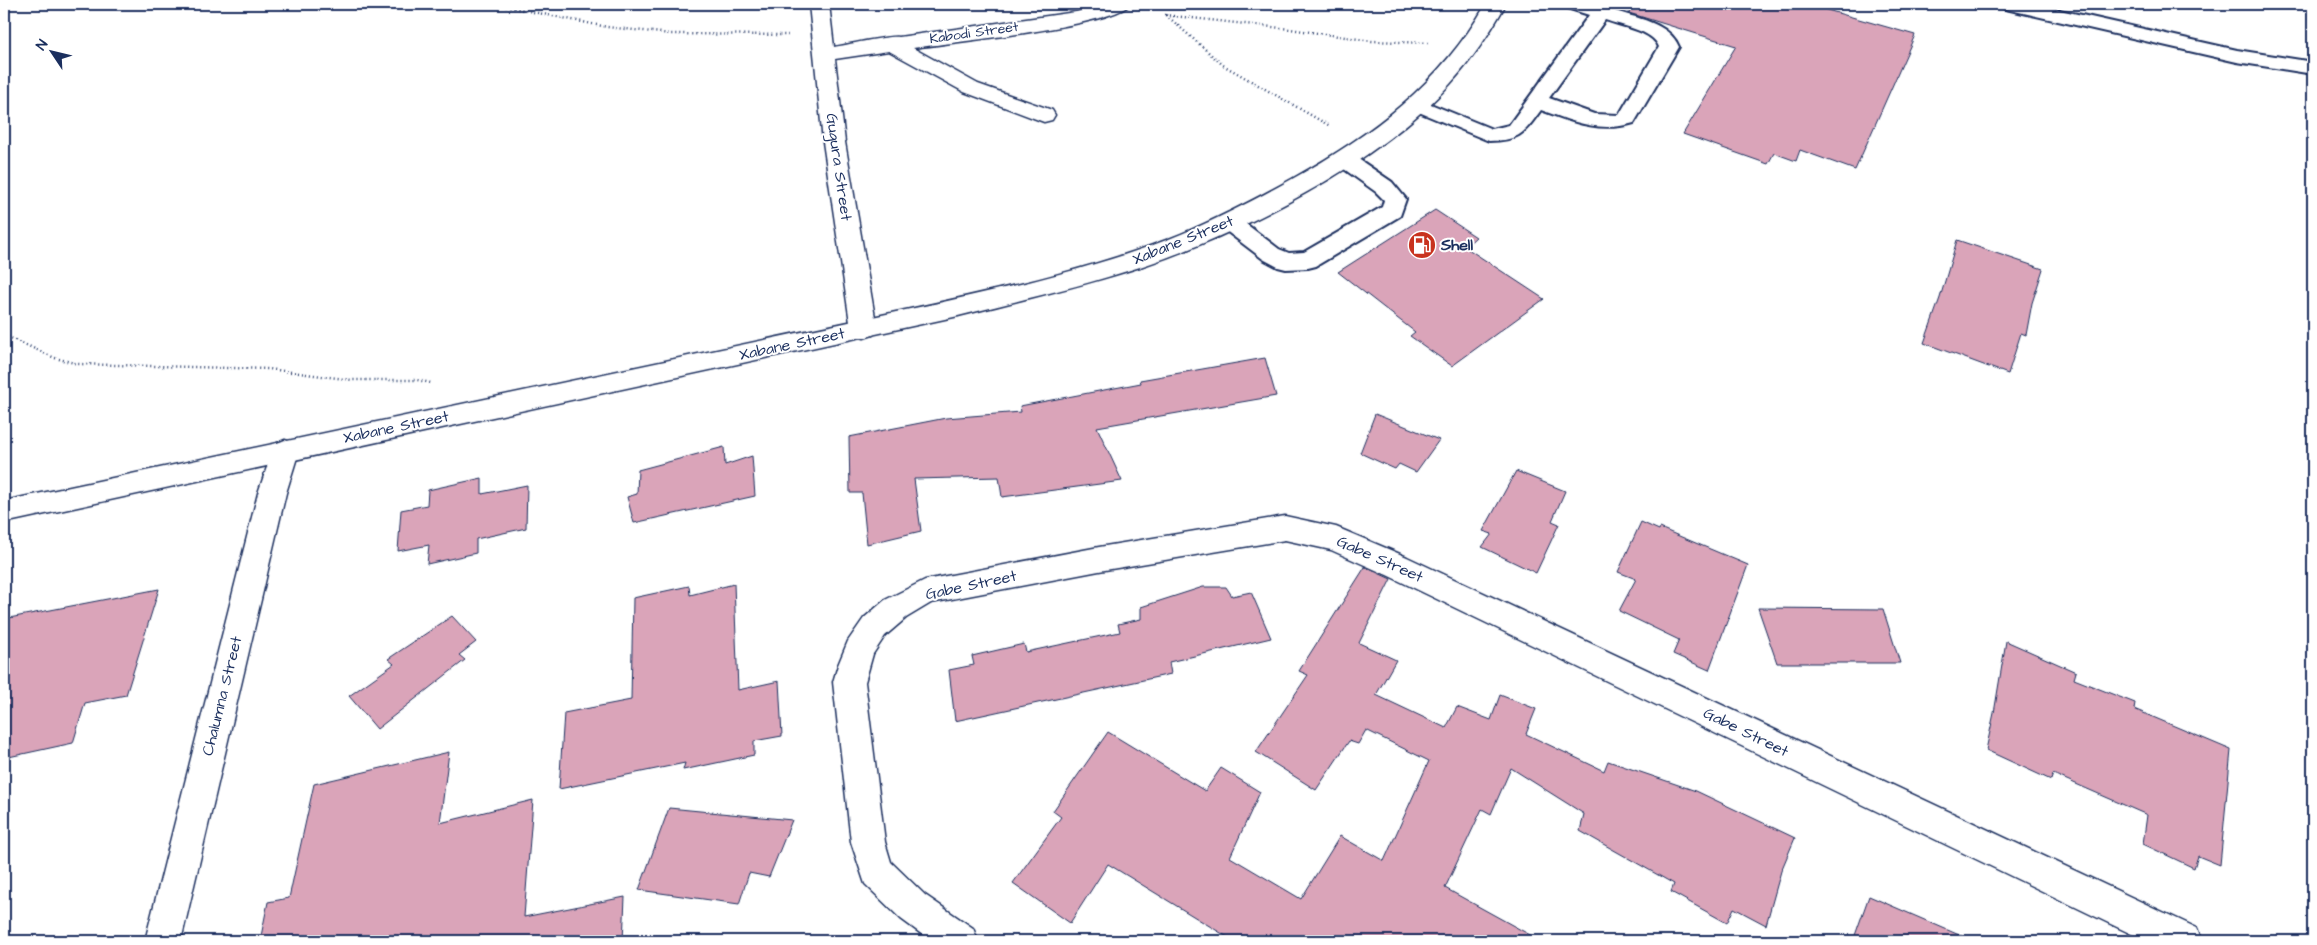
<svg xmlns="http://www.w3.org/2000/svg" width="2317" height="945" font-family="'Architects Daughter',sans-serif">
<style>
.building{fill:#daa4b9;stroke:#1b2f5e}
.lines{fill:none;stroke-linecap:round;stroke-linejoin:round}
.service-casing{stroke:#1b2f5e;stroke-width:4}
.minor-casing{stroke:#1b2f5e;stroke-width:3}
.tertiary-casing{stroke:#1b2f5e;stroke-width:3}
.path{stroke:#1b2f5e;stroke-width:2.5;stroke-dasharray:1 3;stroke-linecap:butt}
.service{fill:#fff;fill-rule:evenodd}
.minor{fill:#fff;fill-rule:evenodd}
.tertiary{fill:#fff;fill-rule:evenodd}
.labels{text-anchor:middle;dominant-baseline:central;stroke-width:4;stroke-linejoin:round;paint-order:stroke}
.far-street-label{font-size:14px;fill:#1b2f5e;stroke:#fff}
.street-label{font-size:16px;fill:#1b2f5e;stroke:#fff}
.poi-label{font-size:16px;font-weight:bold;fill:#1b2f5e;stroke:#fff;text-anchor:start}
</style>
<rect width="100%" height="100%" fill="#fff"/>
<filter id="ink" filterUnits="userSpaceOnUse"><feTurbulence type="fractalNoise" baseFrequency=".02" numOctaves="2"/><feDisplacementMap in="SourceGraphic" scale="10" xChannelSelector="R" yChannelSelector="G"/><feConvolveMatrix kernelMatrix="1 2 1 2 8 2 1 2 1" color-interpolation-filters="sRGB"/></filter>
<g filter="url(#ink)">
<path class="building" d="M1631,4H1806L1915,35L1855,170L1800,150L1796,161L1774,153L1768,164L1683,134L1736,46L1629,13Z
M1435,210L1476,237L1465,247L1544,299L1452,366L1410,336L1415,332L1338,272Z
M1957,240L2043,269L2032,303L2026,335L2021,333L2008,374L1924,343L1940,298Z
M1265,358L1276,396L1097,427L1122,481L1002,497L999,477L914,479L921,531L867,544L862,493H850L849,437L946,418L1021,412L1020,406L1141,383L1140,380Z
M1375,414L1439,440L1416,472L1399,464L1395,469L1360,453Z
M724,447L725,465L752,456L755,496L634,523L627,497L637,494L638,470Z
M1516,471L1565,491L1552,521L1559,524L1536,573L1482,547L1492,534L1483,531Z
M482,478V494L527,485L526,528L476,539V553L427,564L429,545L398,551L401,510L427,505L428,490Z
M1641,522L1659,530L1660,528L1748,565L1709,670L1673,654L1679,640L1619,611L1636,579L1618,572Z
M1365,567L1391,579L1359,643L1396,660L1376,695L1446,728L1457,707L1491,720L1500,695L1536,709L1526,734L1604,771L1608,761L1696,791L1795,838L1781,871L1766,925L1734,908L1727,923L1671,892L1674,884L1580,831L1584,814L1511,768L1491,814L1482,809L1445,888L1541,941H1234L1108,864L1070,923L1013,883L1061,817L1053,811L1108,732L1205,791L1221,768L1260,792L1230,857L1301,899L1340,836L1384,861L1429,761L1366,730L1358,744L1349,741L1316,790L1256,752L1308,675L1299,671Z
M734,584L738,690L779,681L782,736L754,741V755L683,770L685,763L559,789L564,713L631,700L633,598L689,586L690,595Z
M1203,587H1226L1232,596L1251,592L1271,638L1169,662L1171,674L955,721L949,670L974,665L972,656L1024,644L1026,652L1120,632L1118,624L1141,619V607Z
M159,589L126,695L85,703L73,743L4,758V619Z
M1758,608L1883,609L1900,663H1777Z
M452,616L476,642L459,655L465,660L377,729L349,696L394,664L388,659Z
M2006,641L2076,672L2074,679L2135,703L2134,709L2231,750L2220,865L2198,856L2194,868L2143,844L2147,815L2053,774L2051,780L1986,750L1994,713Z
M449,752L440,823L533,800L524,917L625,897L623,941H260L268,902L289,898L314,784Z
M669,808L792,820L769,877L749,873L739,904L639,890Z
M1869,896L1973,941H1853Z"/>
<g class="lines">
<defs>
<path id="service" d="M1565,4H1616L1612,10C1635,18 1669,22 1679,47L1634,123C1599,133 1574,122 1541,110C1524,133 1520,141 1489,141L1409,108L1406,104L1409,100L1416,98L1492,129L1509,125L1589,15L1567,8ZM1605,20C1621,26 1653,30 1659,47L1619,115L1594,114L1549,98Z
M2001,4H2033L2237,50L2313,62V74L2237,62L2010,10L2003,8Z
M1344,152L1351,154L1392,182L1406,199L1400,216L1316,266L1308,268L1286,269L1278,267L1263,259L1221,227L1218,222L1221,217L1229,215L1237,217L1279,249L1289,253L1304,252L1382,207L1384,200L1376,192L1337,164L1333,159L1337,154Z"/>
<path id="minor" d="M809,4H829L834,47C846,45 892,35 899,37L1076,12L1106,4H1130C1114,26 947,43 913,48L978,84L1052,110L1055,115L1052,120L1044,122L964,92L889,51L835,59L845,142L877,329L873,335L864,338L855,335L851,329L823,142Z
M285,440L295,444L299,451L286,493L181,941H145L258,493L275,444Z
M1285,516L1336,527L1407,557L2197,928L2202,941H2146L1387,575L1331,550L1285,540L1099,571L931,603L906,618L885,636L873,654L865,682L885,842L891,862L925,895L973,928L978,941H931L901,919L865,884L851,842L833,682L838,665L848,641L864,618L885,600L925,580L1099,547Z"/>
<path id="tertiary" d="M1486,4H1506C1490,33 1472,60 1450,84C1377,164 1242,233 1140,267C1079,287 1016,301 954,317L4,523V501L910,309C997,290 1086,271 1169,239C1212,222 1252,201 1292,179C1372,135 1440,84 1486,4Z"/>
</defs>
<use href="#service" class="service-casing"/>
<use href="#minor" class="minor-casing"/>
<use href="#tertiary" class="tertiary-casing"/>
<path class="path" d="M494,4L607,27L671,34L788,35
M1165,15L1290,29L1372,41L1428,43
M1166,15L1223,65L1330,126
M4,335L55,358L78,364L269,369L352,380H417L431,383"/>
<use href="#service" class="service"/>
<use href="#minor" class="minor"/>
<use href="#tertiary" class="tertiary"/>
</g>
</g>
<defs>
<symbol id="fuel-disc" viewBox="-11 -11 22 22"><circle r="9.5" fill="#c8321e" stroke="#fff"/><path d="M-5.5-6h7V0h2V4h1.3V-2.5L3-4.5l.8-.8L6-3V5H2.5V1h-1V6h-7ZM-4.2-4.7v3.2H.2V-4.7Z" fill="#fff"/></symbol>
</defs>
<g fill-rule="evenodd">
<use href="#fuel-disc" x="1406" y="229" width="32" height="32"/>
</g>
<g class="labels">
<g class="far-street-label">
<text transform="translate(974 33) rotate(-8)">Kabodi Street</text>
</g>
<g class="street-label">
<text transform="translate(839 167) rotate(82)">Gugura Street</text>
<text transform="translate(1183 240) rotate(-22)">Xabane Street</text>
<text transform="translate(792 344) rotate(-12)">Xabane Street</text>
<text transform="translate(396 427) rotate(-12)">Xabane Street</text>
<text transform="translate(1380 559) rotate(24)">Gabe Street</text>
<text transform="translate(971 585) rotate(-12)">Gabe Street</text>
<text transform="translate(222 696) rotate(-76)">Chalumna Street</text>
<text transform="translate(1746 732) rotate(26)">Gabe Street</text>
</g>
<g class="poi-label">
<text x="1441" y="245">Shell</text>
</g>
</g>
<rect width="2317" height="945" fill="none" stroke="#fff" stroke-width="20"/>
<rect x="10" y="10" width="2297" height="925" fill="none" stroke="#1b2f5e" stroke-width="2" filter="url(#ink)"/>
<g transform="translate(52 52) rotate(305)" stroke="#ffffff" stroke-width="4" paint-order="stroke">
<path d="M0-4L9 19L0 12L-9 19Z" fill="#1b2f5e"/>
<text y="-8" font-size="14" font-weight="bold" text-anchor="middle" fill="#1b2f5e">N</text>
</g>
</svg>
